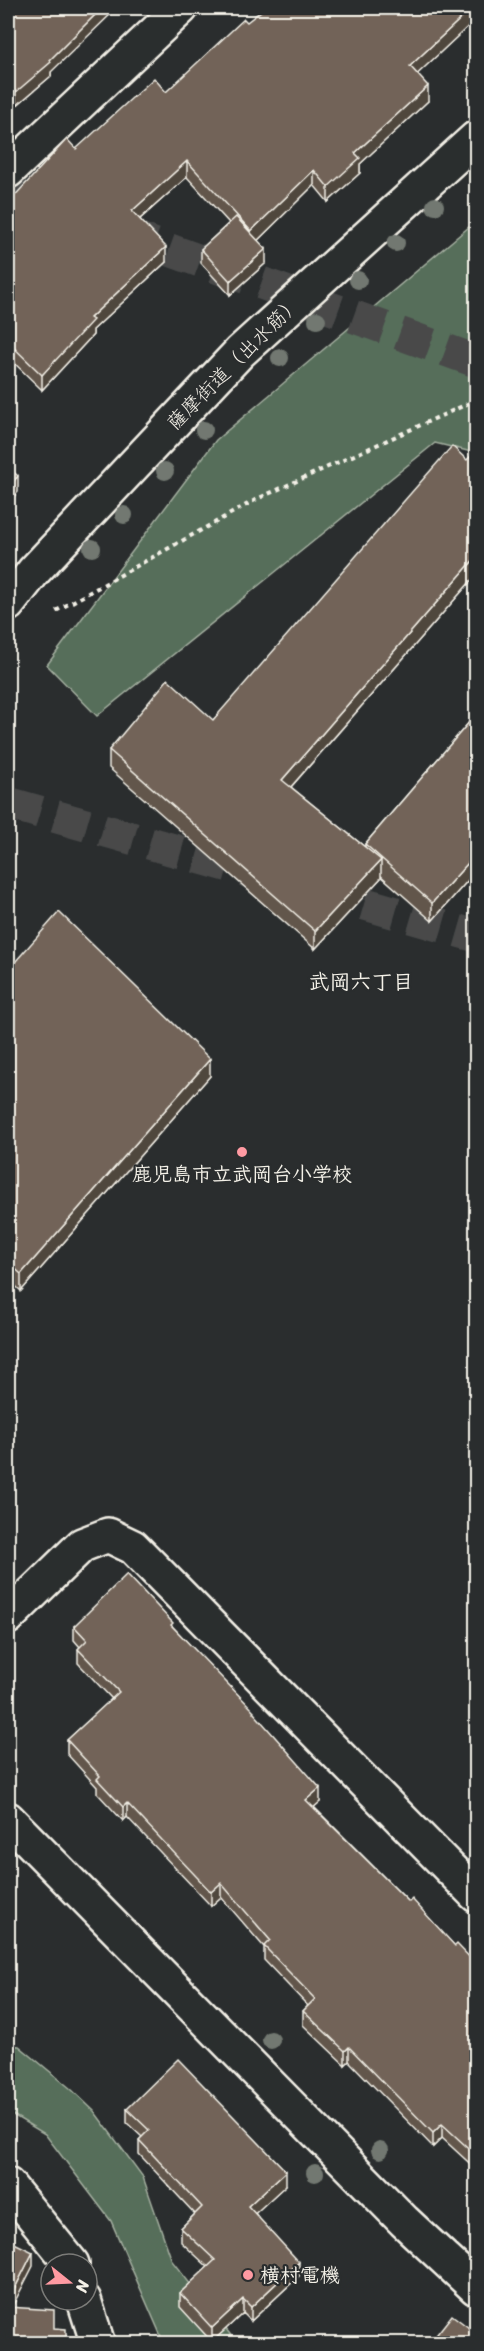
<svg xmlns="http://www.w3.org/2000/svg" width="484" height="2351" font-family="Sriracha,'Klee One',sans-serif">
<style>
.green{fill:#566e5a;stroke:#a5b0a1;stroke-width:1.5}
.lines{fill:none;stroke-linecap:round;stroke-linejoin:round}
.highway-tunnel{stroke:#484a4a;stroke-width:33;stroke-dasharray:33 16;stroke-linecap:butt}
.minor-casing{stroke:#f4f1e8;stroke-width:38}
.path{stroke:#f4f1e8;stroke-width:4;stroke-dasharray:4.5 4.5;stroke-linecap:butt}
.minor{stroke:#2a2d2e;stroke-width:33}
.tree{fill:#727871}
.wall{fill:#62564c;stroke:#f4f1e8;stroke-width:1.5}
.shaded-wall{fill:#50463e;stroke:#f4f1e8;stroke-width:1.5}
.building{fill:#726458;stroke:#f4f1e8;stroke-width:1.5}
.poi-dot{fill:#ff9aa2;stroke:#2a2d2e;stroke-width:2}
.labels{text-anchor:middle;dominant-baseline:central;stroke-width:4.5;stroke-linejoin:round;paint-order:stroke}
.street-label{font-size:20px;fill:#f4f1e8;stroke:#2a2d2e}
.poi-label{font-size:20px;font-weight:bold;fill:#f4f1e8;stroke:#2a2d2e}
.neighbourhood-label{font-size:21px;font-weight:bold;fill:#f4f1e8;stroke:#2a2d2e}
</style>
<rect width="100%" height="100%" fill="#2a2d2e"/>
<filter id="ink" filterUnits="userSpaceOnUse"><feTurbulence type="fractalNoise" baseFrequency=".0167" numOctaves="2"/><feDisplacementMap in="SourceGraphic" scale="12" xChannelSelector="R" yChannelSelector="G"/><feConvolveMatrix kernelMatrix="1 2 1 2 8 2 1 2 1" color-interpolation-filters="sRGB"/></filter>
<g filter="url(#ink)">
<path class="green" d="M476,221V453L435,443L97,716L47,665L216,440Z
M8,2045L19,2046L71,2089L94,2111L143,2177L172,2261L237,2343H164L111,2221L45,2134L8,2112Z"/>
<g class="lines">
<path class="highway-tunnel" d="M8,193L57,210
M123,233L476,361
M8,803L258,874
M317,890L476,936"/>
<defs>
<path id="minor" d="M8,171L181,8
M8,604L34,571L240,352L476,138
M8,1617L82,1545L108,1535L133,1547L476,1895
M8,1819L404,2221L476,2288
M8,2185L72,2264
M84,2300L98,2344"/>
</defs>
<use href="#minor" class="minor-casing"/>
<path class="path" d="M56,611L257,499L476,400"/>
<use href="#minor" class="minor"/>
</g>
<g class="tree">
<circle cx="435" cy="206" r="9"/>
<circle cx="396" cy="243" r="9"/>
<circle cx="358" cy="280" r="9"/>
<circle cx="317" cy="320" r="9"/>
<circle cx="280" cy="358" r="9"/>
<circle cx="204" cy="430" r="9"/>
<circle cx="165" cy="471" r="9"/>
<circle cx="124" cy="515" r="9"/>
<circle cx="92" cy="548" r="9"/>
<circle cx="271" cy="2040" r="9"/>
<circle cx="380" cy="2150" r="9"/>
<circle cx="315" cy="2173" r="9"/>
</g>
<path class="wall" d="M8,8L51,72V76L16,106L9,99Z
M477,8V18L417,74L428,101L360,164V173L328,202L314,185L258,240L266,263L230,295L201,263V249L229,223L187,177L140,219L166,262L93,330V335L42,390L8,357V203L76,149L166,92L247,22Z
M477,450V574L291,787L365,847V844L477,713V870L432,921L381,876V878L315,949L109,768V750L213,720Z
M8,970L210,1076L21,1291L8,1279Z
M74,1626L173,1627L254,1714L320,1802L314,1807L409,1902L455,1946L477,1965V2170L442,2138L433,2147L349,2061L345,2065L303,2025V2011L308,2006L264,1960V1947L221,1897L211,1906L127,1817L123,1821L97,1793V1787L67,1754V1740L112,1699L78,1663V1649L80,1647L74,1640Z
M127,2109L286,2185L255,2213L299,2276L251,2321L243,2313L212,2342L180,2307V2293L208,2267L181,2242V2228L195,2214L139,2154V2140L142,2137L127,2123Z"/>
<path class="shaded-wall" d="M102,8H117L51,72V76L16,106V92Z
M472,8H477V18L410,81V66Z
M9,85V99L8,100V86Z
M428,86V101L360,164V173L328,202V187L355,153Z
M187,161V177L132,226V211Z
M314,170V185L251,247V231Z
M166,247V262L93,330V335L42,390V375L90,318Z
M266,249V263L230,295V281Z
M18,476V492L8,503V487Z
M477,556V574L282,797V780Z
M477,853V870L432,921V903Z
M381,860V878L315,949V931Z
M210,1059V1076L21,1291V1274Z
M320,1788V1802L306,1814V1800Z
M127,1803V1817L123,1821V1807Z
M221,1883V1897L211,1906V1892Z
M349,2047V2061L345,2065V2051Z
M442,2124V2138L433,2147V2133Z
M286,2171V2185L248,2220V2206Z
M33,2252V2266L8,2315V2302Z
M299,2262V2276L251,2321V2307Z
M243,2299V2313L212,2342V2328Z"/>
<path class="building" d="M8,8H102L50,60L51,62L16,92L9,85L8,86Z
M265,8H472L410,66L428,86L355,153L360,158L328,187L314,170L251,231L187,161L132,211L166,247L90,318L93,320L42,375L8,342V203L67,139L76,149L154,78L166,92L244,19L247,22Z
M236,217L266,249L230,281L201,249Z
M452,446L467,460L477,450V556L282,780L381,860L315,931L109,750L168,679L213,720Z
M8,467L18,476L8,487Z
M477,713V853L432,903L365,844Z
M59,912L210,1059L21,1274L8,1262V970Z
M127,1574L173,1623L171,1625L254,1711L253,1712L320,1788L306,1800L409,1902L412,1899L455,1946L457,1944L477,1965V2156L442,2124L433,2133L349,2047L345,2051L303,2011L315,1999L264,1946L270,1940L221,1883L211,1892L127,1803L123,1807L97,1779L100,1776L67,1740L119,1692L78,1649L87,1640L74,1626Z
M178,2059L286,2171L248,2206L299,2262L251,2307L243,2299L212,2328L180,2293L215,2260L181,2228L202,2207L139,2140L149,2130L127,2109Z
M8,2240L33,2252L8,2302Z
M8,2307L54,2310V2328L66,2329V2343H8Z
M452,2315L477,2334V2343H430Z"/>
</g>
<g class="poi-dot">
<circle cx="242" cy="1152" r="6"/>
<circle cx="248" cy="2275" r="6"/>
</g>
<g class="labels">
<g class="street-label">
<text transform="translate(234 363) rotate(-45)">薩摩街道（出水筋）</text>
</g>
<g class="poi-label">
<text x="242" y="1174">鹿児島市立武岡台小学校</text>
<text x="260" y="2275" text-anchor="start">横村電機</text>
</g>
<g class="neighbourhood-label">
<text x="361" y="982">武岡六丁目</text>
</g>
</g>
<rect width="484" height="2351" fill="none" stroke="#2a2d2e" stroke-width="30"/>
<rect x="15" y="15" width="454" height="2321" fill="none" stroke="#f4f1e8" stroke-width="2" filter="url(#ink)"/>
<g transform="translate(69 2282) rotate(108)"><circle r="28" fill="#2a2d2e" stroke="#7b7b78" stroke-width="1.5"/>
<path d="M0-4.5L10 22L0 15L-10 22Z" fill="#ff9aa2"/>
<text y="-9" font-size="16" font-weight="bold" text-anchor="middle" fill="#f4f1e8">N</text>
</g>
</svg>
